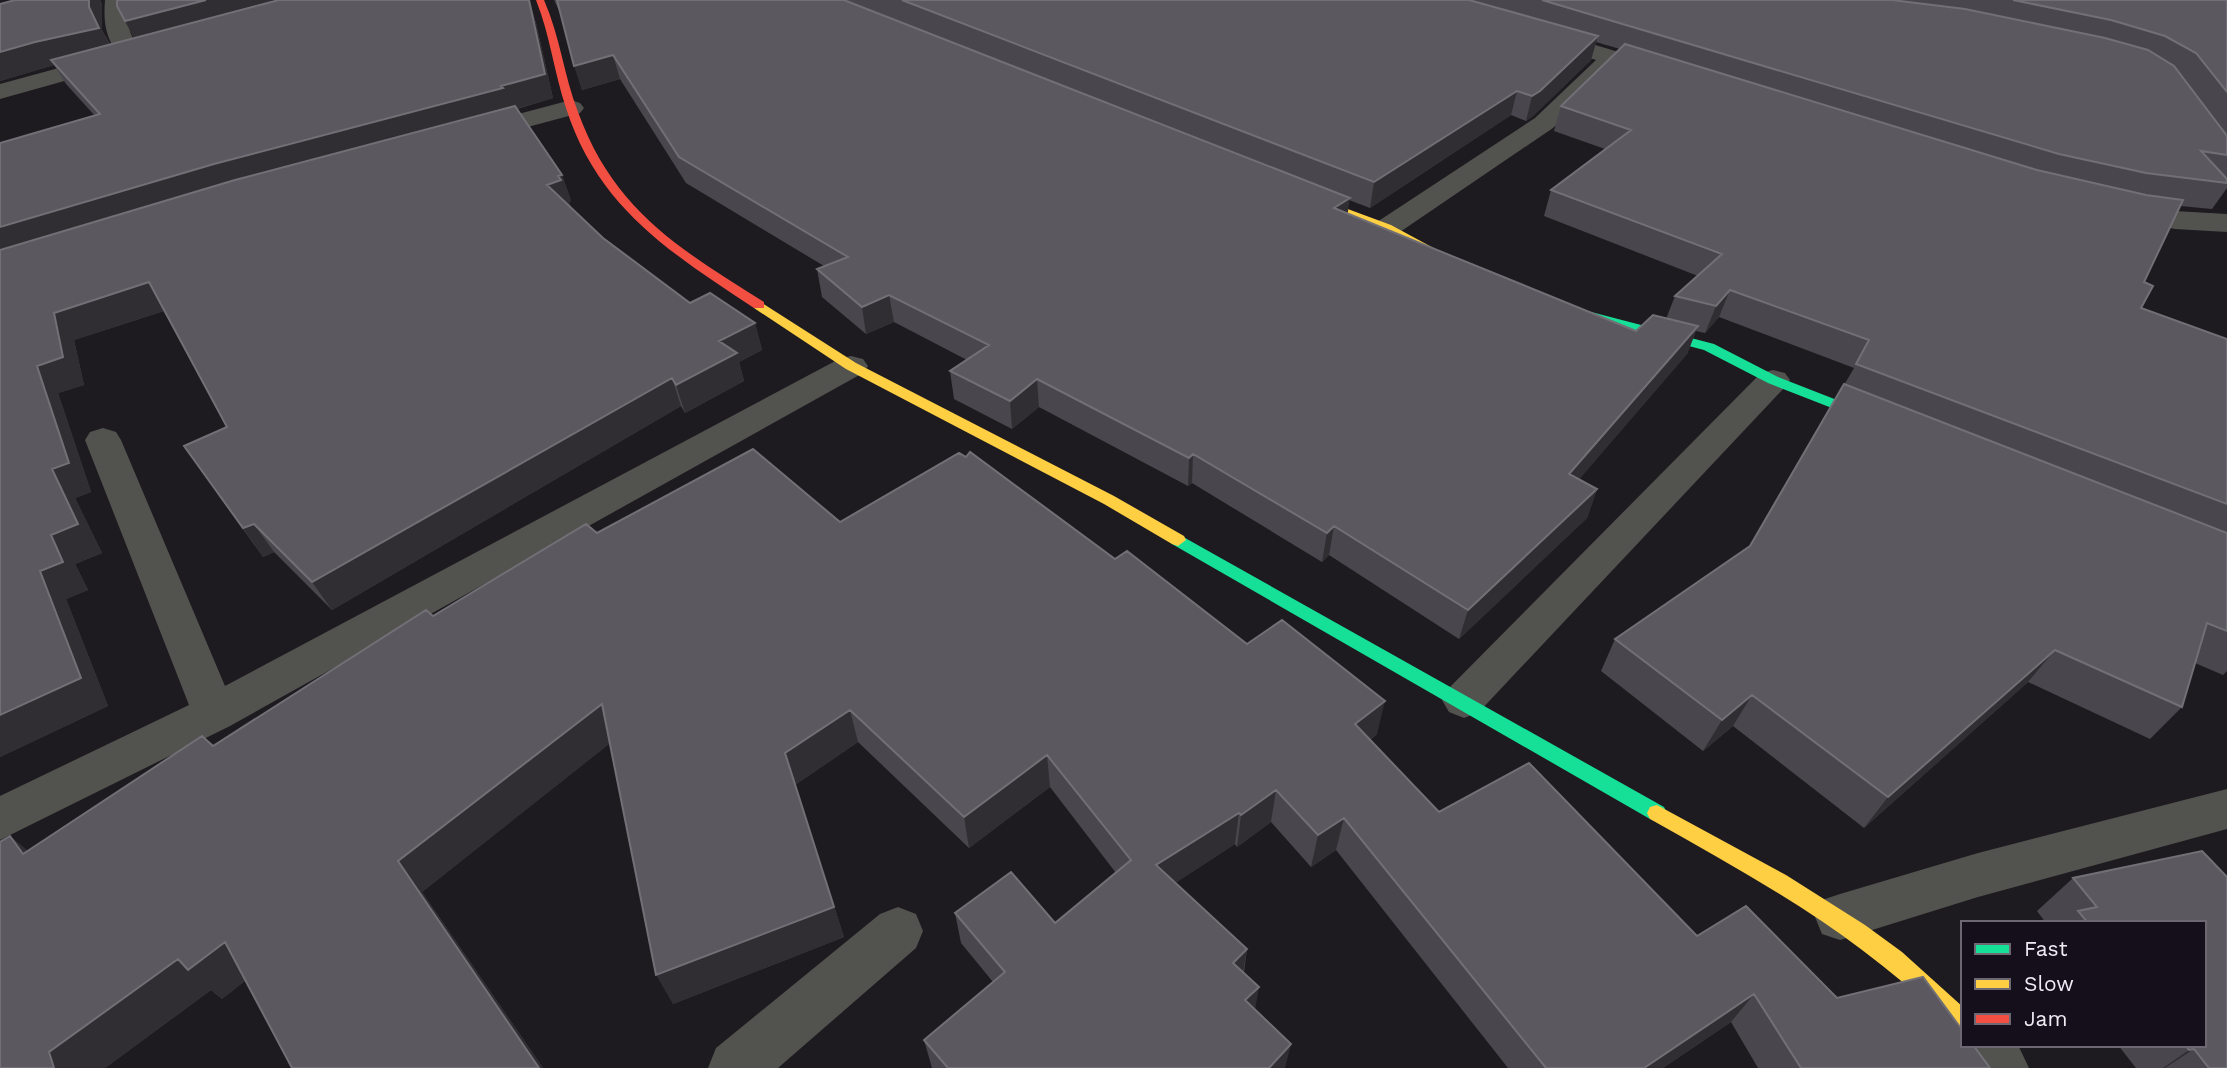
<svg xmlns="http://www.w3.org/2000/svg" width="2227" height="1068" font-family="'Work Sans',sans-serif">
<style>
.lines{fill:none;stroke-linecap:round;stroke-linejoin:round}
.street{fill:#52524e;fill-rule:evenodd}
.fast{fill:#16e098;fill-rule:evenodd}
.slow{fill:#ffcf43;fill-rule:evenodd}
.jam{fill:#f24e42;fill-rule:evenodd}
.wall{fill:#49474d;fill-rule:evenodd}
.shaded-wall{fill:#302e33}
.building{fill:#5b595f;stroke:#727076;stroke-width:2}
</style>
<rect width="100%" height="100%" fill="#1d1b20"/>
<g class="lines">
<path class="street" d="M105,0H127C125,24 130,36 143,55L139,60H123C106,41 103,24 105,0Z
M1545,30L1669,67L1673,72L1669,77L1661,79L1616,66L1553,128L1397,234L1387,237L1377,234L1373,228L1377,222L1535,118L1596,60L1537,42L1534,37L1537,32Z
M110,54L118,56L122,61L118,66L0,99V84Z
M571,100L580,103L584,108L580,113L475,141L466,138L462,133L466,128Z
M2121,202L2175,211L2227,214V232L2175,229L2111,216L2107,210L2111,204Z
M851,356L863,359L868,366L863,373L230,726L0,840V796L189,705L85,440L90,432L103,428L116,432L121,440L225,686L839,359Z
M1773,370L1785,373L1790,380L1785,387L1479,712L1464,718L1449,712L1442,700L1449,688L1761,373Z
M2227,789V829L1978,897L1840,940L1822,934L1815,917L1822,900L1840,894L1978,853Z
M898,907L916,914L923,931L916,948L778,1068H708L716,1048L880,914Z
M1963,1026V1045H2018L2029,1068H1966L1955,1045Z"/>
<path class="fast" d="M1572,307L1714,344L1778,377L1888,420L1890,423L1883,428L1878,426L1768,383L1704,350L1567,314L1566,311Z
M1178,534L1664,807L1667,813L1664,819L1657,821L1650,819L1172,544L1170,540Z"/>
<path class="slow" d="M1299,191L1391,225L1452,258L1450,261H1442L1383,231L1295,196V192Z
M759,301L856,363L1114,496L1184,536L1186,540L1178,546L1172,544L1104,504L846,369L754,308L753,305Z
M1657,805L1786,875L1865,925L1902,952L1963,1007V1034L1955,1031C1864,938 1762,882 1650,819L1647,813L1650,807Z"/>
<path class="jam" d="M536,0H544C560,36 564,76 578,112C614,211 680,249 764,302V308H754C671,253 598,208 566,108C554,72 550,35 536,0Z"/>
</g>
<path class="wall" d="M15,0H100L102,4V30L110,44L134,38L125,21L529,0L536,23L553,98L517,109L562,175L571,201L569,202L570,207L603,238L690,303L755,323L762,350L739,362L744,381L685,413L681,406L332,610L274,552L263,557L184,446L227,427L164,311L74,340L84,385L58,393L91,492L75,498L102,553L75,564L88,590L66,599L108,706L0,757L95,116L66,84L54,65L0,81V4Z
M554,0H844L954,43L846,0H2227V188L2212,209L2180,206L2144,282L2141,308L2227,339V671L2223,675L2195,663L2182,707L2150,739L2028,682L1864,828L1733,726L1703,751L1601,671L1615,639L1750,546L1854,368L1719,317L1705,333L1696,331L1687,354L1579,479L1597,489L1587,518L1459,639L1329,555L1322,562L1192,483L1188,486L1039,407L1012,429L954,399L950,371L967,360L894,322L866,334L822,297L817,269L824,266L686,183L620,79L582,90L561,15ZM1596,42L1620,49L1561,106L1554,131L1605,149L1551,190L1544,216L1698,276L1675,296L1666,319L1636,331L1347,213L1349,200L1370,208L1511,115L1526,121L1533,116L1591,60Z
M840,522L1115,559L1247,644L1377,734L1370,740L1439,812L1697,936L1837,998L1990,1068H1758L1731,1022L1663,1068H1508L1336,850L1311,867L1271,822L1237,847L1235,844L1175,883L1247,949L1244,972L1255,1010L1285,1068H932L924,1040L993,982L961,943L955,913L1055,923L1116,873L1050,787L969,848L858,742L795,785L844,937L673,1004L610,743L422,892L543,1068H292L246,980L222,999L211,990L105,1068H0L28,851L213,746L433,616L597,533Z
M2202,851L2227,1068H2136L2118,1045H2204V923H2046L2037,911L2073,878Z"/>
<path class="shaded-wall" d="M89,0H100L102,4V30L113,51L51,60L54,65L0,81V52L89,7Z
M206,0H304L138,45L125,21Z
M529,0L536,23L553,98L0,260V227L214,164L501,86Z
M1598,36L1591,60L1533,116L1526,121L1532,96Z
M613,55L620,79L582,90L574,66Z
M1517,91L1511,115L1370,208L1374,182Z
M562,175L571,201L569,202L570,206L556,211L547,185L558,176Z
M1350,198L1346,224L1334,208Z
M149,282L167,310L74,340L84,385L58,393L91,492L75,498L102,553L75,564L88,590L66,599L108,706L0,757V715L51,535L52,469L37,366L54,313Z
M1730,290L1719,317L1705,333L1716,306Z
M889,295L894,322L866,334L862,307Z
M755,323L762,350L739,362L744,381L685,413L676,385L719,341Z
M1698,326L1687,354L1559,503L1569,474Z
M672,378L681,406L332,610L312,582Z
M1037,379L1039,407L1012,429L1010,401Z
M1193,454L1192,483L1188,486L1189,458Z
M1597,489L1587,518L1459,639L1468,610Z
M254,524L274,552L263,557L243,528Z
M1334,526L1329,555L1322,562L1327,533Z
M2055,650L2028,682L1864,828L1888,797Z
M1752,695L1733,726L1703,751L1722,720Z
M1385,701L1377,734L1347,757L1355,724Z
M602,704L618,737L422,892L543,1068H539L398,861Z
M850,710L858,742L795,785L844,937L673,1004L656,975L785,753Z
M1047,755L1050,787L969,848L964,817Z
M1276,790L1271,822L1237,847L1241,815Z
M1239,813L1235,844L1155,896L1156,865Z
M1344,818L1336,850L1311,867L1318,835Z
M10,836L48,867L23,854Z
M225,942L257,971L222,999L211,990L105,1068H54L49,1052L178,959Z
M1247,949L1242,978L1233,963Z
M1259,987L1254,1016L1245,1000Z
M1754,994L1731,1022L1663,1068H1644Z
M1291,1044L1285,1068H1269Z
M2194,1049L2165,1068H2163L2189,1050Z"/>
<path class="building" d="M15,0H89V7L99,28L35,42L0,52V4Z
M117,0H206L125,21L117,6Z
M279,0H529L545,74L501,86L503,88L214,164L0,227V143L100,114L51,60Z
M557,0H844L1350,198L1334,208L1636,331L1653,315L1698,326L1569,474L1597,489L1468,610L1334,526L1327,533L1193,454L1189,458L1037,379L1010,401L950,371L989,345L889,295L862,307L817,269L848,257L679,157L613,55L574,66Z
M902,0H1469L1598,36L1540,91L1532,96L1517,91L1374,182Z
M1542,0H1892L1965,9L2105,38L2148,50L2174,66L2227,136V155L2201,151L2227,179V183L2146,173L2059,154Z
M2013,0H2227V92L2196,53L2165,36L2111,20Z
M1625,44L2037,170L2146,195L2183,200L2144,282L2153,286L2141,308L2227,339V504L1856,364L1869,340L1730,290L1716,306L1675,296L1722,254L1551,190L1631,130L1561,106Z
M515,106L562,175L558,176L561,180L547,185L603,238L690,303L710,293L755,323L719,341L737,353L676,385L672,378L312,582L254,524L243,528L184,446L227,427L149,282L54,313L63,357L37,366L69,463L52,469L78,524L51,535L63,562L40,571L81,678L0,715V250L235,180Z
M1844,384L2227,533V631L2207,623L2182,707L2055,650L1888,797L1752,695L1722,720L1615,639L1750,546Z
M753,449L840,522L959,453L966,457L970,452L1115,559L1127,551L1247,644L1282,620L1385,701L1355,724L1439,812L1529,763L1697,936L1746,906L1837,998L1923,977L1963,1031V1045H1973L1990,1068H1801L1754,994L1644,1068H1546L1344,818L1318,835L1276,790L1241,815L1239,813L1156,865L1247,949L1233,963L1259,987L1245,1000L1291,1044L1269,1068H948L924,1040L1005,972L955,913L1011,872L1055,923L1131,860L1047,755L964,817L850,710L785,753L834,907L656,975L602,704L398,861L539,1068H292L225,942L188,970L178,959L49,1052L54,1068H0V842L10,836L23,854L202,736L213,746L426,610L433,616L586,524L597,533Z
M2202,851L2227,877V1068H2209L2194,1049L2189,1050L2185,1045H2204V923H2088L2078,911L2097,907L2073,878Z"/>
<rect x="1961" y="921" width="245" height="126" fill="#140f1a" stroke="#6c6771" stroke-width="2"/>
<rect x="1975" y="944" width="35" height="10" fill="#16e098" stroke="#6c6771" stroke-width="2"/>
<text x="2024" y="956" font-size="21" fill="#efecf4">Fast</text>
<rect x="1975" y="979" width="35" height="10" fill="#ffcf43" stroke="#6c6771" stroke-width="2"/>
<text x="2024" y="991" font-size="21" fill="#efecf4">Slow</text>
<rect x="1975" y="1014" width="35" height="10" fill="#f24e42" stroke="#6c6771" stroke-width="2"/>
<text x="2024" y="1026" font-size="21" fill="#efecf4">Jam</text>
</svg>
